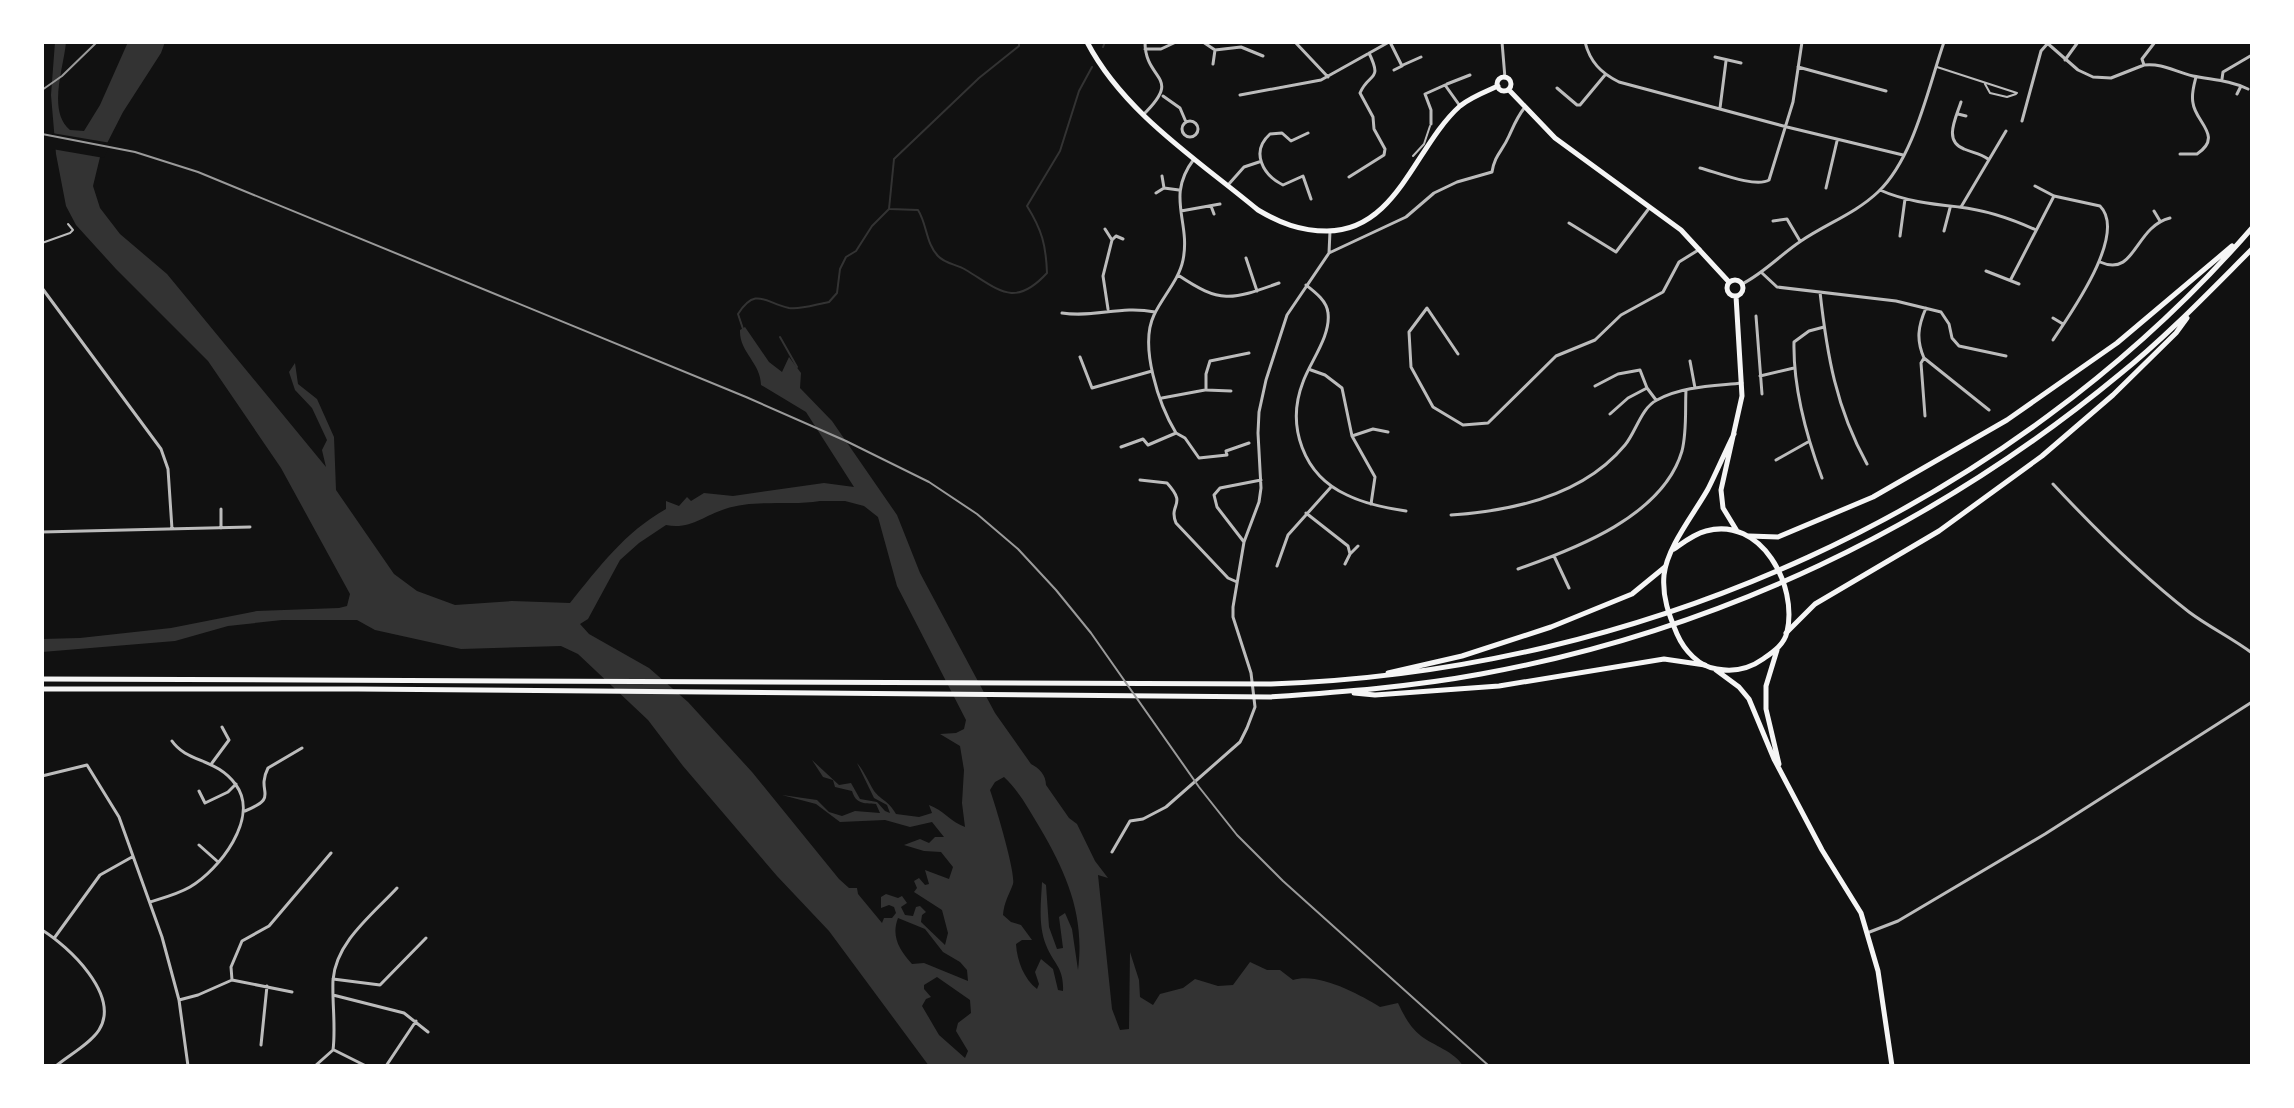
<svg xmlns="http://www.w3.org/2000/svg" width="2294" height="1108" font-family="Roboto,sans-serif">
<style>
.water{fill:#333;fill-rule:evenodd}
.pier{fill:#111}
.lines{fill:none;stroke-linecap:round;stroke-linejoin:round}
.stream{stroke:#333;stroke-width:2}
.service{stroke:#bcbcbc;stroke-width:2}
.pedestrian{stroke:#bcbcbc;stroke-width:2}
.minor{stroke:#bcbcbc;stroke-width:3}
.primary{stroke:#f5f5f5;stroke-width:5}
.trunk{stroke:#f5f5f5;stroke-width:5}
.rail{stroke:#9a9a9a;stroke-width:2}
</style>
<rect width="100%" height="100%" fill="#111"/>
<path class="water" d="M55,42H66C64,67 47,111 70,130L84,131L100,105L128,42H165L161,53L123,112L100,157L93,186L100,208L120,234L167,274L326,467L322,450L327,440L312,408L295,390L289,372L295,363L298,384L317,399L334,437L336,490L394,574L417,591L455,605L512,601L570,603C599,567 625,532 666,509V501L679,506L687,497L691,501L704,493L733,496L824,483L854,487L806,412L761,385C761,363 739,352 740,330L745,327L769,362L782,372L789,357L801,373L800,388L832,421L897,515L920,573L995,713L1031,764C1039,768 1046,775 1046,785L1069,818L1077,824L1095,861L1108,878L1098,875L1112,1009L1120,1030L1129,1029L1130,952L1139,980L1140,997L1153,1005L1160,994L1183,988L1195,979L1218,986L1233,985L1250,962L1267,970H1280L1293,980C1318,972 1359,994 1380,1007L1398,1003C1404,1016 1410,1027 1421,1036C1434,1046 1454,1051 1463,1066H929L829,931L777,876L683,766L648,720L578,654L561,646L461,649L375,630L357,620H282L228,626L175,641L42,652V639L80,638L171,628L257,611L339,608L347,606L350,594L281,468L208,361L116,269L76,225L66,206L56,154L51,95ZM820,501H845L864,506L878,517L897,586L966,720L964,729L956,733L940,734L960,746L964,770L962,803L965,827C951,822 943,810 929,805L932,813L919,817L896,814C888,800 882,801 874,791C868,781 864,771 857,763L874,798L887,805L890,813L885,811L877,802L860,799L851,783L839,785L812,760L823,777L833,780L835,787L852,791C856,804 863,803 876,804L880,813L855,811L842,816L829,812L817,800L782,795L816,804L840,822L885,820L910,827L932,822L944,837H935L929,843L920,839L904,845L924,851L941,852L953,867L949,879L925,870L929,884L925,885L919,878L914,881L917,888L914,892L942,910L948,933L945,945L921,922L922,915L926,912L920,906L916,907L913,916L905,915L901,907L907,903L902,896L898,898L886,894L881,897V908L889,905L894,907L896,913L892,918H884L882,923L858,894L857,888H849L839,879L752,772L688,702L649,668L589,634L580,624L588,619L620,560L639,543L666,525C690,530 703,516 725,509C754,499 789,506 820,501ZM1004,777C1020,792 1029,810 1040,828C1067,874 1085,916 1078,970L1072,929L1065,913L1059,917L1063,948L1057,949L1049,927L1046,885L1042,882C1041,903 1038,925 1046,945C1054,965 1064,967 1063,991L1058,990L1053,969L1041,959L1035,972L1039,984L1037,989C1024,979 1017,961 1016,944L1022,940H1032L1021,925L1011,922L1003,915C1004,902 1009,895 1013,884C1016,873 995,804 990,790L995,782ZM898,918L925,929L943,952L960,962L967,970L968,981L924,963L912,964C899,950 891,936 898,918ZM937,977L970,1000L971,1013L958,1023L956,1031L968,1051L965,1058L939,1035L922,1006L926,999L931,997L924,989V985Z"/>
<path class="pier" d="M52,133L111,143L104,158L52,149Z"/>
<g class="lines">
<path class="stream" d="M1103,47L1105,42
M890,209L918,210C927,224 926,244 938,256C945,264 957,264 966,270C998,289 1014,309 1047,273C1046,245 1042,230 1027,206L1060,151L1079,91L1092,67
M743,329L738,314C756,286 765,303 789,308C800,310 817,304 829,302L837,293L840,269L846,257L856,251L872,226L889,209L894,159L979,78L1019,46V42
M780,337L797,367"/>
<path class="service" d="M42,243L70,233L73,230L68,224"/>
<path class="pedestrian" d="M1937,67L2017,93
M1985,84L1990,93L2007,97L2016,94
M1413,156L1424,144L1430,126"/>
<path class="minor" d="M1203,42L1215,50L1241,47L1263,56
M1295,42L1328,77
M1390,42L1402,66L1394,70
M1502,42L1505,78
M1585,42C1590,62 1601,73 1619,82L1787,127L1903,155
M2046,42L2078,70L2093,77L2111,78L2144,65L2142,59L2155,42
M1145,49H1161L1176,42
M1715,57L1741,63
M2065,60L2078,42
M1213,64L1215,50
M1403,65L1421,57
M2144,65C2163,63 2175,72 2193,76C2212,80 2229,80 2248,89
M1798,67L1886,91
M2222,79L2223,72L2252,55
M1447,84L1470,75
M1557,88L1577,105H1580L1605,75
M2237,94L2241,86
M1240,95L1321,80L1389,42
M1163,96L1180,108L1186,122
M1961,102C1956,118 1943,141 1964,149C1973,153 1980,153 1988,159
M1720,108L1726,61
M1958,114L1966,116
M1143,115C1184,75 1145,82 1145,42
M1182 129a8 8 0 1 1 16 0a8 8 0 1 1-16 0Z
M2022,121L2041,51L2048,43
M1431,124V110L1425,94L1445,85L1460,106
M1308,133L1291,141L1282,133L1270,134C1250,152 1263,175 1283,185L1303,176L1311,199
M2180,154H2197C2224,136 2195,122 2193,103C2191,94 2194,85 2196,77
M1700,168C1716,172 1755,188 1769,180L1793,102L1802,42
M1162,176L1164,188L1179,190
M1349,177L1384,155L1385,149L1374,129L1373,117L1360,93C1369,72 1383,82 1369,53
M1228,185L1244,167L1259,162
M2035,186L2054,196L2100,206C2128,234 2070,314 2053,340
M1826,188L1837,141
M1880,190C1904,201 1932,204 1959,207C1985,210 2012,219 2036,230
M1156,193L1164,188
M1211,206L1214,214
M1961,207L2006,131
M1181,211L1220,204
M2154,211L2160,221
M1773,221L1787,219L1800,241
M1569,223L1616,252L1650,207
M1105,229L1112,240L1103,276L1108,309
M1944,231L1950,208
M1900,236L1905,199
M1112,240L1116,236L1123,239
M1329,253L1406,217L1434,193L1457,182L1492,172C1495,154 1502,152 1509,136C1514,125 1517,117 1525,107
M1246,258L1257,291
M2100,262C2136,278 2134,227 2170,218
M1986,271L2019,284
M1762,273L1777,287L1896,301L1941,312L1949,324L1952,338L1959,346L2006,356
M1178,275C1221,304 1231,300 1279,283
M2011,279L2054,196
M1742,284C1764,273 1780,255 1801,241C1826,224 1856,213 1878,192C1914,158 1928,88 1944,42
M1306,285C1315,292 1327,301 1328,313C1331,336 1310,362 1303,382C1286,426 1303,475 1347,495C1365,504 1386,508 1406,511
M42,288L161,449L168,469L172,529
M1820,292C1827,355 1836,408 1867,464
M1926,308C1918,326 1916,340 1924,358L1989,410
M1062,313C1096,318 1120,305 1155,312
M1756,316L1762,394
M2053,318L2063,324
M1458,354L1427,308L1409,332L1411,367L1433,407L1463,425L1488,423L1556,356L1595,340L1621,315L1663,292L1679,262L1700,249
M1080,357L1092,388L1152,371
M1924,358L1921,363L1925,416
M1690,361L1695,388
M1311,370L1325,375L1342,388L1352,436L1375,477L1371,504
M1760,376L1794,368
M1595,386L1618,374L1640,370L1647,388L1656,400
M1231,391L1206,390V374L1210,361L1249,353
M1162,398L1205,390
M1610,414L1628,398L1647,388
M1176,433C1159,405 1139,346 1154,315C1163,296 1179,280 1183,260C1191,221 1165,197 1194,159
M1176,433L1185,438L1199,458L1227,455L1226,451L1249,443
M1352,436L1373,429L1388,432
M1121,447L1143,439L1148,445L1176,433
M1776,460L1808,442
M1822,478C1806,435 1793,388 1794,342L1809,331L1824,327
M1140,480L1167,483C1188,506 1168,503 1176,523L1228,578L1237,582
M2053,484C2096,530 2139,573 2189,612C2209,627 2232,638 2252,653
M1306,513L1348,546L1350,554L1345,564
M1451,515C1513,511 1583,496 1625,445C1636,432 1641,408 1657,400C1682,386 1714,386 1742,383
M221,528V509
M42,532L250,527
M1244,542L1217,507L1214,495L1220,488L1261,480
M1350,554L1358,546
M1554,556L1569,588
M1277,566L1288,535L1331,487
M1518,569C1575,549 1663,516 1682,451C1687,431 1685,410 1686,390
M212,763L229,740L222,727
M42,776L87,765L119,817L162,937L179,1000L188,1066
M199,791L205,803L228,792L236,784
M245,811C281,796 255,794 268,768L302,748
M199,845L217,861
M1112,852L1130,821L1143,819L1166,807L1240,742L1247,728L1255,707L1251,673L1233,617V607L1244,542L1259,502L1261,488L1258,433L1259,412L1266,380L1287,315L1329,253L1330,231
M150,902C163,898 178,894 190,887C219,870 260,818 236,785C217,758 187,763 172,741
M42,930C68,946 121,995 99,1030C90,1044 69,1055 56,1066
M1867,933L1898,921L2045,834L2252,702
M55,937L100,875L132,857
M333,979L380,985L426,938
M232,980L292,992
M333,995L404,1013L428,1032
M179,1000L198,995L232,980L231,967L242,941L269,926L331,853
M261,1045L267,986
M334,1050L366,1066
M315,1066L333,1050C336,1027 332,1003 333,980C336,942 372,915 397,888
M386,1066L416,1021"/>
<path class="primary" d="M1087,42C1124,113 1198,160 1258,210C1280,223 1300,231 1327,231C1397,231 1415,146 1460,106C1471,97 1485,92 1498,86
M1497 84a7 7 0 1 1 14 0a7 7 0 1 1-14 0Z
M1509,90L1555,138L1681,230L1729,282
M1727 288a8 8 0 1 1 16 0a8 8 0 1 1-16 0Z
M1736,296L1742,396L1721,490L1723,508L1737,531
M1674,549C1684,542 1694,534 1706,531C1761,516 1798,585 1787,632C1784,645 1773,652 1763,659C1749,669 1733,672 1717,669C1699,667 1684,650 1677,634C1669,615 1662,597 1664,575C1667,547 1694,514 1708,489C1717,471 1725,452 1734,434
M1777,650L1766,686V709L1779,764
M1716,670L1739,687L1749,699L1774,759L1822,850L1861,913L1878,971L1892,1066"/>
<path class="trunk" d="M1749,536L1778,537L1873,497L2007,420L2117,343L2232,246
M1786,633L1815,604L1939,531L2042,456L2113,395L2176,333L2187,318
M1388,673L1462,656L1551,627L1632,594L1665,567
M42,679L1271,684C1641,672 2008,509 2252,228
M42,689H358L1270,697C1340,692 1411,687 1481,674C1717,631 1935,527 2120,374C2167,336 2209,292 2252,249
M1354,693L1375,695L1499,686L1664,659L1705,665"/>
<path class="rail" d="M42,90L62,76L97,42
M42,134L135,152L198,172L746,397L846,441L929,482L977,514L1018,549L1056,590L1091,633L1199,787L1237,835L1283,881L1489,1066"/>
</g>
<rect width="2294" height="1108" fill="none" stroke="#ffffff" stroke-width="88"/>
</svg>
